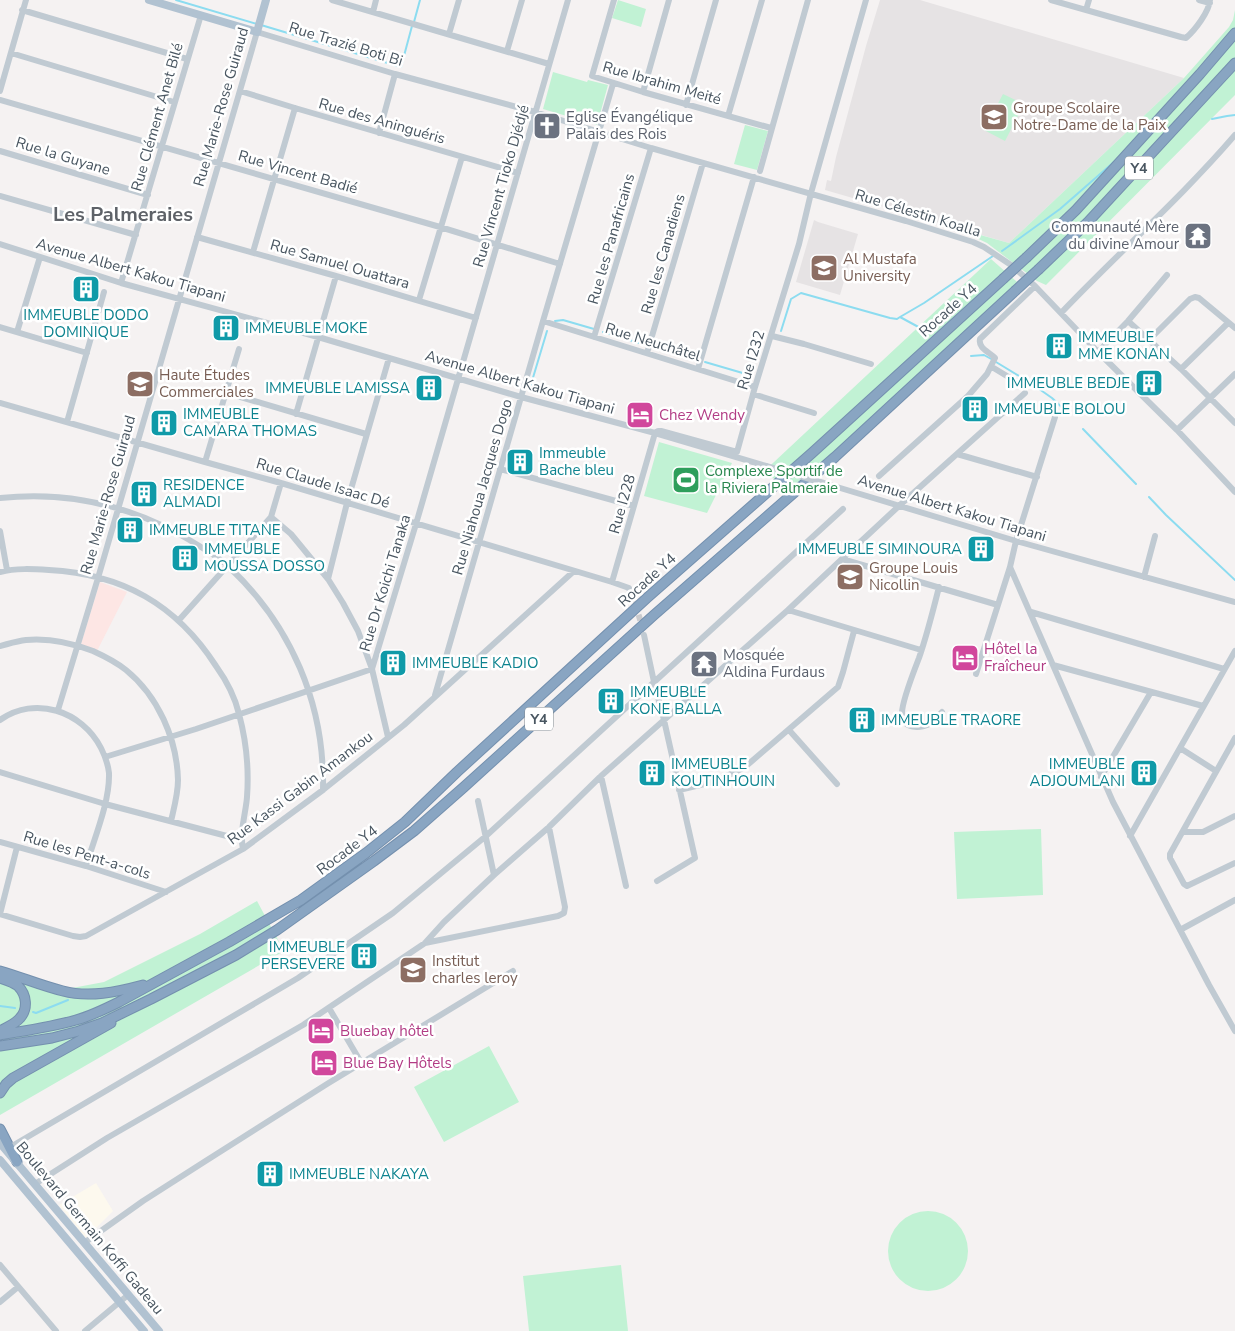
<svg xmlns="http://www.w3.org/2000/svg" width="1235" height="1331" font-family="'Nunito Sans',sans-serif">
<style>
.commercial{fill:#fdf9ee}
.education{fill:#e6e3e4}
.medical{fill:#fde6e4}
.green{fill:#c1f2d4}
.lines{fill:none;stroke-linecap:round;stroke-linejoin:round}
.stream{stroke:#8cdcf0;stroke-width:2}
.minor-tunnel{stroke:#cacbce;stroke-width:6;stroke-dasharray:6 3;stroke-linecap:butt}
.highway-casing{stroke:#7490ae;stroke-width:11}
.minor{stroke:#c0cad2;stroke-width:6}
.major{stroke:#b1c2d1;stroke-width:8}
.highway{stroke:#89a5c2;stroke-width:9}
.highway-bridge-casing{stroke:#7490ae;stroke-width:11;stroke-linecap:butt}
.minor-bridge{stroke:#c0cad2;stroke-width:6}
.highway-bridge{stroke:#89a5c2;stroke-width:9}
.labels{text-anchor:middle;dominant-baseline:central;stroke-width:5;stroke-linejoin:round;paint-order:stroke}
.shield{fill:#fff;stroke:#808990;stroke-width:1}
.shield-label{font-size:14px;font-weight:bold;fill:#495661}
.street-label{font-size:15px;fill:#495661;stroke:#fff}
.education-label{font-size:15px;fill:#785e54;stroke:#fff;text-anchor:start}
.worship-label{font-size:15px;fill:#5b616d;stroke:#fff;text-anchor:start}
.culture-label{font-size:15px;fill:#0d838f;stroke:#fff;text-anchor:start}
.hotel-label{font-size:15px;fill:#b23c85;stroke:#fff;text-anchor:start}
.leisure-label{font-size:15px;fill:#27864d;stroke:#fff;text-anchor:start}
.district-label{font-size:20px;font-weight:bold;fill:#5e6268;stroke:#fff}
</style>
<rect width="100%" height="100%" fill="#f5f2f2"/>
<path class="commercial" d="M96,1183L113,1211L86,1238L59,1205Z"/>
<path class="education" d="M880,0H920L1184,78L1009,243L825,190L827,180L831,181L836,157L866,46Z
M814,220L818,222L858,234L840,295L796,282Z"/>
<path class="medical" d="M100,582L127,592L97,651L81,644Z"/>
<path class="green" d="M618,0L646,9L641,27L612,18Z
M1235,10V95L1046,285L1037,281L987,243L966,233V231L1009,243L1184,78L1229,27L1233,20Z
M553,72L587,82L588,80L608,85L597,125L543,109Z
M1003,94L1024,104L1005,141L984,130Z
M745,125L768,131L757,170L734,164Z
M991,259L1025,289L941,362L808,487L760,475Z
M659,442L732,463L707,513L644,496Z
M1041,829L1043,895L957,899L954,832Z
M257,901L284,951L0,1115V975L51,992L104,982L200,934Z
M489,1046L519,1102L444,1142L414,1087Z
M888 1251a40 40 0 1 1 80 0a40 40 0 1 1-80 0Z
M621,1265L628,1331H529L523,1276Z"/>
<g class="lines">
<path class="stream" d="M176,0L257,24
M414,22L420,0
M261,25L401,67L412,26
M1212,119L1227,116L1235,115
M1002,251L1060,209L1115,161
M900,317L924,330
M555,321L563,320L594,329
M781,331L791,299L801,293L890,318L897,319L900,317L924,303L993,256
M603,332L646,345
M654,347L695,359
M971,356L984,355L993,360
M705,362L746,374
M996,362L1029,382
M1032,384L1052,398L1069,414
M529,391L547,331
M1083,429L1136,484
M1149,497L1166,515L1235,580
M0,1006L15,1008
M33,1012L36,1013L68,1000"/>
<path class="minor-tunnel" d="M632,598L639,616L642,627"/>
<defs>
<path id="highway" d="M1027,257L1076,210L1200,74L1235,33
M1039,269L1088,222L1235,63
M0,971C21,977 42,986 63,991C89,998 117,992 143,985
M0,978C6,980 13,982 18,986C27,995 28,1009 20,1018C15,1024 7,1027 0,1031
M0,1035C25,1031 51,1027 76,1020C91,1016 105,1009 119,1002L229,942L301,900L366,853L405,822L457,772L648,597L812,453L1003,279
M0,1046L52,1038L79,1031L102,1023L151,999L236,955L277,930L374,861L414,831L464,787L654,615L835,457L1015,291
M0,1093L6,1084L13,1078L111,1023
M0,1129L17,1162"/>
</defs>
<use href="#highway" class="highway-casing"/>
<path class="minor" d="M332,0L549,64
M614,0L592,76L643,92L771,128
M1051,0L1181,37L1186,38C1195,30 1209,12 1210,0
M1199,0L1210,3
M22,10L187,59
M1086,10L1089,0
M373,12L376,0
M449,34L459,0
M507,51L522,0
M11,53L174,102
M0,91L26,0
M240,91L295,108L518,173
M643,92L669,0
M0,100L440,227L560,264
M686,105L716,0
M728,116L762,0
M379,133L395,74
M0,151L148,195
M760,171L808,0
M0,196L136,235
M197,237L336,276L476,318
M0,244L121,283L318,337L521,397L655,433L766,466
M253,252L295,108
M121,283L201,15
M419,300L462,157
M1061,313C1118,253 1181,198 1235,135
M543,321L755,387
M1128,321L1181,369L1235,423
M0,327L87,353
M17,332L40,257
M772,336L804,344L871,364
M594,337L651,148
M1149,340L1190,299L1195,297L1199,298L1235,328
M1098,352L1128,321L1167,275
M647,353L703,163
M992,367L1025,387
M698,369L754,177
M1181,369L1228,323
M227,393L366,434
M753,394L814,413
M0,403L205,462L281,483L612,582L629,588L632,598
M296,414L336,276
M67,422L104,292
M1177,430L1235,374
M957,454L1037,477
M205,462L239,349
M500,469L634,506
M879,476L968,396L987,374L995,358C990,352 978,349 980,339L1035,286
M827,484L1016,541L1235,602
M0,498C73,490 140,508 201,547C211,553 221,559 229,567C291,625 325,704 323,790
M271,517L291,534L328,579L343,603L358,631L372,669L388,737
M0,531L7,570
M842,559L998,605
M1010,567L1113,802L1209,985L1235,1031
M0,572C16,568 33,569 49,570C122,574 176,604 216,666C226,680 235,697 239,714C246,740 249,770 247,797C246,812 239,834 243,849
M1144,577L1155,536
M328,579L347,503L389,358
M612,582L655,433L658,431H661L737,452L755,387L799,244L811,193L866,0
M939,587C933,611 927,635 919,658C914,671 902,701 902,713C903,730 920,729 931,723C935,720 939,715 942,712
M788,610L921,650
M1031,612L1224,669
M179,620L271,517L281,483
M644,635L654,682L664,720L695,858L657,881
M0,646C8,644 17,641 26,640C48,638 72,643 93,651C104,656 116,662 126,670C158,696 177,739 178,780C178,794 174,808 171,821
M1053,665L1203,706
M976,674L1010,567L1016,541L1055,417
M435,695L543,321L613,84
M58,710L98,578L257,32L395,74L535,112L651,148L906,221L973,242L984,247L1011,265L1035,286L1098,352L1177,430L1235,492
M0,720C35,695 82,711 101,748C105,756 108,764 109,773C110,802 94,839 86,866
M789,730L837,784
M1235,738L1170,854V858L1184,884L1187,886L1235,863
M1180,748L1216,771
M105,757L196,729L372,669L416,524L568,0
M0,772L105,804L242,840
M601,776L626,886
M1101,777L1151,692
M679,790L717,781L745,767L838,687L843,672L854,631
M478,801L494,875
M1183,832H1203L1235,816
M1130,836L1235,651
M0,842L86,866L166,892
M0,914L73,936L80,937L86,936L243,849L323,790L404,725L574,571
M0,914L17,847
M1180,930L1235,900
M425,943L558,916L564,913L565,907L549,827
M329,1008L362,1064
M7,1149L298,978L393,913L486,836L843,509
M35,1184L107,1138L303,1025L425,943L444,922L494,875L549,827L601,776L788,610L842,559L900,505L1025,393
M84,1243L143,1201L204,1162L327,1084L513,971
M0,1265L56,1331
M0,1302L18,1287
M85,1331L128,1295"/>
<path class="major" d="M149,0L257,32L266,0
M0,1143L159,1331
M0,1160L144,1331"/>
<use href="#highway" class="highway"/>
<defs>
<path id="highway-bridge" d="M1003,279L1027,257
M1015,291L1039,269"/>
</defs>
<use href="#highway-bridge" class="highway-bridge-casing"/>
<path class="minor-bridge" d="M766,466L827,484"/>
<use href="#highway-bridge" class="highway-bridge"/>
</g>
<defs>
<symbol id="school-square" viewBox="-11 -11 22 22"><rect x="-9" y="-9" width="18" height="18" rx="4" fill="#8d6e63" stroke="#fff"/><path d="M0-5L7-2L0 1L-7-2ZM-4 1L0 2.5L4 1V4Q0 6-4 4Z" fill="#fff"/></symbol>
<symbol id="church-square" viewBox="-11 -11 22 22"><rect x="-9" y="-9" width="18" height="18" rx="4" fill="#6b7280" stroke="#fff"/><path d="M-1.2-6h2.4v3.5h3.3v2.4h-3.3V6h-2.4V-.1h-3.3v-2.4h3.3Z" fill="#fff"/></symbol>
<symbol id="temple-square" viewBox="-11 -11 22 22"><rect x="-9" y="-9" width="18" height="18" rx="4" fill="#6b7280" stroke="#fff"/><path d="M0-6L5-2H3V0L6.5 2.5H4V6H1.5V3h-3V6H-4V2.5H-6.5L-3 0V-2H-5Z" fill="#fff"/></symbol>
<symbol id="university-square" viewBox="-11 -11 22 22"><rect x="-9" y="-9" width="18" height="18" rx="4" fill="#8d6e63" stroke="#fff"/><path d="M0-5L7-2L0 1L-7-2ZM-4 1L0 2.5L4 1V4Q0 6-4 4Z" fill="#fff"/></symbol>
<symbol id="building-square" viewBox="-11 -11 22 22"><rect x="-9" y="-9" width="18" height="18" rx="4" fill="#0f9aa8" stroke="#fff"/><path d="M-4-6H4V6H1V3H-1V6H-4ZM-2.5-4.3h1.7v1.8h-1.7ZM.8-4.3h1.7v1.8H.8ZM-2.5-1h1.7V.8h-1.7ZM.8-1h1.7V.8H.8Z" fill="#fff"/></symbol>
<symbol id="hotel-square" viewBox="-11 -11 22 22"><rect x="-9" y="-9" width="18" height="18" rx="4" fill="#d1479c" stroke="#fff"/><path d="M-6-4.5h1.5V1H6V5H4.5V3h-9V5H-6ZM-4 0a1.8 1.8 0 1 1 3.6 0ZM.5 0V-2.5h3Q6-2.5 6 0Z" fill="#fff"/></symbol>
<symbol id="stadium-square" viewBox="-11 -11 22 22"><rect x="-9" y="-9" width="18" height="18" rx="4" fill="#2e9e5b" stroke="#fff"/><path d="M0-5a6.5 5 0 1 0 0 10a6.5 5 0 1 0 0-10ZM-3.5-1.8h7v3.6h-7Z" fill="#fff"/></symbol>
</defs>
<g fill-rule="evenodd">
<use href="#school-square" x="978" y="101" width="32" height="32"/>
<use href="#church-square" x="531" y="110" width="32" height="32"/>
<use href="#temple-square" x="1182" y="220" width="32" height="32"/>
<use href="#university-square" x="808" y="252" width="32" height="32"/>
<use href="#building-square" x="70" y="273" width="32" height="32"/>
<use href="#building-square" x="210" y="312" width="32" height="32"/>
<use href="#building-square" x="1043" y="330" width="32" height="32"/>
<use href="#building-square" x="1133" y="367" width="32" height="32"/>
<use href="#university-square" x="124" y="368" width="32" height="32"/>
<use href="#building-square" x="413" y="372" width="32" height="32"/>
<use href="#building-square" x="959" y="393" width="32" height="32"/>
<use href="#hotel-square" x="624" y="399" width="32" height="32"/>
<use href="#building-square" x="148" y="407" width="32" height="32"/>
<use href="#building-square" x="504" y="446" width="32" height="32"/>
<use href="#stadium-square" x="670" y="464" width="32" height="32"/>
<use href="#building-square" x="128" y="478" width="32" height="32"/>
<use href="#building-square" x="114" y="514" width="32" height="32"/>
<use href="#building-square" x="965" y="533" width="32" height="32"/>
<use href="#building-square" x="169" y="542" width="32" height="32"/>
<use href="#school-square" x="834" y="561" width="32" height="32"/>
<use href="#hotel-square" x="949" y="642" width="32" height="32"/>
<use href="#building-square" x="377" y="647" width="32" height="32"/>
<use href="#temple-square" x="688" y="648" width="32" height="32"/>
<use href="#building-square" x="595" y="685" width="32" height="32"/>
<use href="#building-square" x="846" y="704" width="32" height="32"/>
<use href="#building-square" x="636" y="757" width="32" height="32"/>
<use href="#building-square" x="1128" y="757" width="32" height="32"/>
<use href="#building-square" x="348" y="940" width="32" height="32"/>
<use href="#university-square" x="397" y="954" width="32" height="32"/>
<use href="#hotel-square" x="305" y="1015" width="32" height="32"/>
<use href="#hotel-square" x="308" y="1047" width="32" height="32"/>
<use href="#building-square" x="254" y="1158" width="32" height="32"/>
</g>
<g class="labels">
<g class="shield">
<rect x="1125" y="156.5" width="28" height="23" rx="4"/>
<rect x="525" y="707.5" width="28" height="23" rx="4"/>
</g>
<g class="shield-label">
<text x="1139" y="168">Y4</text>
<text x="539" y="719">Y4</text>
</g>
<g class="street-label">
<text transform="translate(346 44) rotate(17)">Rue Trazié Boti Bi</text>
<text transform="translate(662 83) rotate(16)">Rue Ibrahim Meité</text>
<text transform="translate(221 107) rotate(-74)">Rue Marie-Rose Guiraud</text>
<text transform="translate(157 117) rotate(-74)">Rue Clément Anet Bilé</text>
<text transform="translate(382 121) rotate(16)">Rue des Aninguéris</text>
<text transform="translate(63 156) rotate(17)">Rue la Guyane</text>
<text transform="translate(298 172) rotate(16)">Rue Vincent Badié</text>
<text transform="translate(501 186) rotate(-74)">Rue Vincent Tioko Djédjé</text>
<text transform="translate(918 213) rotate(17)">Rue Célestin Koalla</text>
<text transform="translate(611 239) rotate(-74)">Rue les Panafricains</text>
<text transform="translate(663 254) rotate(-74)">Rue les Canadiens</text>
<text transform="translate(340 264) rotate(16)">Rue Samuel Ouattara</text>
<text transform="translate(131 270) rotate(16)">Avenue Albert Kakou Tiapani</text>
<text transform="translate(948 310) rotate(-42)">Rocade Y4</text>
<text transform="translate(653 342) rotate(17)">Rue Neuchâtel</text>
<text transform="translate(751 360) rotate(-73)">Rue I232</text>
<text transform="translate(520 382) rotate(16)">Avenue Albert Kakou Tiapani</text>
<text transform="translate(323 483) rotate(17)">Rue Claude Isaac Dé</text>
<text transform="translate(482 487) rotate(-74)">Rue Niahoua Jacques Dogo</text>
<text transform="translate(108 495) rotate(-74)">Rue Marie-Rose Guiraud</text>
<text transform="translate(622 504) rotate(-74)">Rue I228</text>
<text transform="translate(952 508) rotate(17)">Avenue Albert Kakou Tiapani</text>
<text transform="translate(647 580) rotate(-42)">Rocade Y4</text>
<text transform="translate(385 583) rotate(-73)">Rue Dr Koichi Tanaka</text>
<text transform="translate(300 788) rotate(-37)">Rue Kassi Gabin Amankou</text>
<text transform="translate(347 850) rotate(-37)">Rocade Y4</text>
<text transform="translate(87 855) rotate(17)">Rue les Pent-a-cols</text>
<text transform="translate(90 1228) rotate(50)">Boulevard Germain Koffi Gadeau</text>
</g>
<g class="education-label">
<text x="1013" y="108">Groupe Scolaire<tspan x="1013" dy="17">Notre-Dame de la Paix</tspan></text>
<text x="843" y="259">Al Mustafa<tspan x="843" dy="17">University</tspan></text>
<text x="159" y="375">Haute Études<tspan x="159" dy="17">Commerciales</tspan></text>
<text x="869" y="568">Groupe Louis<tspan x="869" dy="17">Nicollin</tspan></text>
<text x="432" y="961">Institut<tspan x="432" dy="17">charles leroy</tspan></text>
</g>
<g class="worship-label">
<text x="566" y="117">Eglise Évangélique<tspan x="566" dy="17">Palais des Rois</tspan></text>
<text x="1179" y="227" text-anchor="end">Communauté Mère<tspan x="1179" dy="17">du divine Amour</tspan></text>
<text x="723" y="655">Mosquée<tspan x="723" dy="17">Aldina Furdaus</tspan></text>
</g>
<g class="culture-label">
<text x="86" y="315" text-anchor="middle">IMMEUBLE DODO<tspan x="86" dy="17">DOMINIQUE</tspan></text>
<text x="245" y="328">IMMEUBLE MOKE</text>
<text x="1078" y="337">IMMEUBLE<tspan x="1078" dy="17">MME KONAN</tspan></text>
<text x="1130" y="383" text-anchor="end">IMMEUBLE BEDJE</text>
<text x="410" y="388" text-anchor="end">IMMEUBLE LAMISSA</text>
<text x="994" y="409">IMMEUBLE BOLOU</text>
<text x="183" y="414">IMMEUBLE<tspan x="183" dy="17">CAMARA THOMAS</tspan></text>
<text x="539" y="453">Immeuble<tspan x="539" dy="17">Bache bleu</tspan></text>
<text x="163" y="485">RESIDENCE<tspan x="163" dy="17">ALMADI</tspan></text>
<text x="149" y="530">IMMEUBLE TITANE</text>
<text x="204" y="549">IMMEUBLE<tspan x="204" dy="17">MOUSSA DOSSO</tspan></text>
<text x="962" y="549" text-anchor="end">IMMEUBLE SIMINOURA</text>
<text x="412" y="663">IMMEUBLE KADIO</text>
<text x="630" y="692">IMMEUBLE<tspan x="630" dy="17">KONE BALLA</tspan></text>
<text x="881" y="720">IMMEUBLE TRAORE</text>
<text x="671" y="764">IMMEUBLE<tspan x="671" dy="17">KOUTINHOUIN</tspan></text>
<text x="1125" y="764" text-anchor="end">IMMEUBLE<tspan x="1125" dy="17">ADJOUMLANI</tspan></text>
<text x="345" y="947" text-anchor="end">IMMEUBLE<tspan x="345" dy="17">PERSEVERE</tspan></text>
<text x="289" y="1174">IMMEUBLE NAKAYA</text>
</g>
<g class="hotel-label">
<text x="659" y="415">Chez Wendy</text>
<text x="984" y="649">Hôtel la<tspan x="984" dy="17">Fraîcheur</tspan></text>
<text x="340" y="1031">Bluebay hôtel</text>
<text x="343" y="1063">Blue Bay Hôtels</text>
</g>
<g class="leisure-label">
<text x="705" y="471">Complexe Sportif de<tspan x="705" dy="17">la Riviera Palmeraie</tspan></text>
</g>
<g class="district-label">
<text x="123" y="214">Les Palmeraies</text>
</g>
</g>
</svg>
